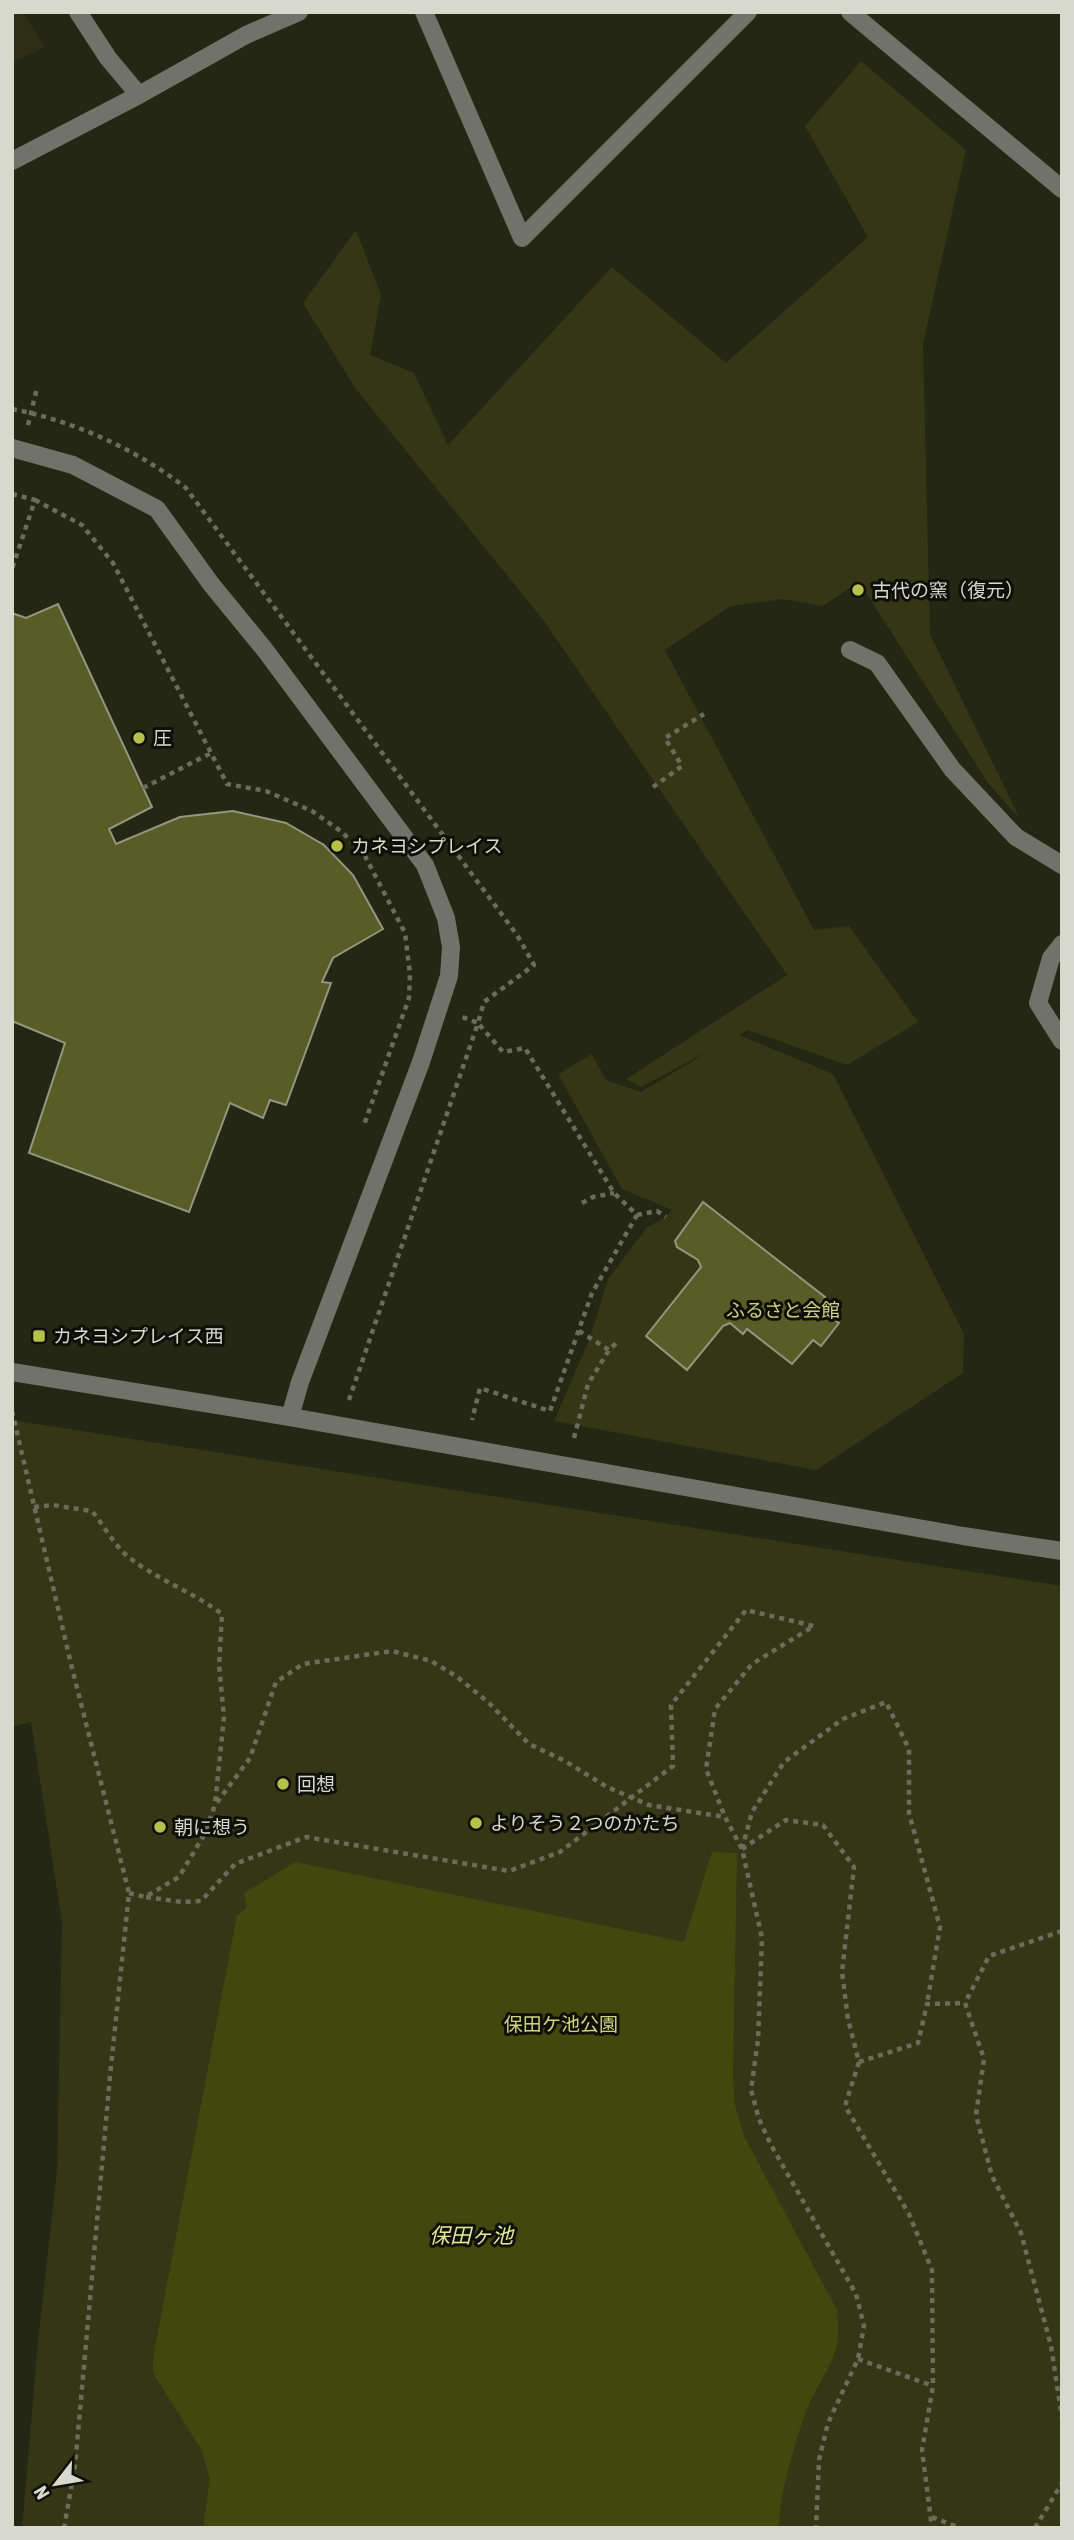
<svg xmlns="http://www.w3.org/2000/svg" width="1074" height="2540" font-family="'Asap Condensed','Noto Sans JP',sans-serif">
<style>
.built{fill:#2c2f14}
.green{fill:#333716}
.water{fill:#42470d}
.building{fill:#575d26;stroke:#949780;stroke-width:2}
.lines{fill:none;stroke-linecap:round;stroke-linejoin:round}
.path{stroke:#6a6d5c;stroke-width:4.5;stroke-dasharray:5 5;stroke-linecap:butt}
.minor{stroke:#717269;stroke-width:18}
.poi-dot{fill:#b6c149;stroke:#0e0f07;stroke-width:2.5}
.labels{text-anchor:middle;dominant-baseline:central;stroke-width:6;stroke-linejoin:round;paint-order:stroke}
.poi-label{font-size:19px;fill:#d7d9cd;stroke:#0e0f07;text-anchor:start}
.park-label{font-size:19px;fill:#cad480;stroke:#0e0f07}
.water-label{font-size:21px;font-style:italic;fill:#e0eb96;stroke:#0e0f07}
</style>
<rect width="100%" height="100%" fill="#242713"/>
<path class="built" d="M12,12H22L45,47L12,63Z"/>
<path class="green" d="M861,61L966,150L923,344L930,634L1020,819L988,783L859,582L823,606L783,599L731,606L665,650L814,930L849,926L918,1022L847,1065L748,1030L739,1035L833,1074L964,1334L963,1373L816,1470L554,1421L590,1338L608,1279L647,1227L666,1217L672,1210L622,1189L558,1074L592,1054L606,1080L641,1092L711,1050L641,1087L626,1079L787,975L544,621L355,388L303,303L356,230L381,295L370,355L414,373L448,445L612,267L726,363L868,237L805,126Z
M12,1420L1062,1586V2528H22L38,2342L57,2171L62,1922L31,1722L12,1727Z"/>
<path class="water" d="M712,1852L737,1853L733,2075L735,2105L744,2136L837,2310C837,2319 839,2329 838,2337C836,2361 820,2381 810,2402C798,2430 778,2499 779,2528H203L210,2479L202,2451L153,2373V2358L237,1915L247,1908L244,1893L295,1862L684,1942Z"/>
<path class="building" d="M58,604L152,807L109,829L116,844L180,817L233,811L286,823L324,845L353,875L383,929L333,958L322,982L331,983L286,1105L270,1100L263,1118L230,1103L189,1212L29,1153L65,1043L12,1021V613L26,618Z
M703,1202L825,1297L818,1307L839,1323L821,1346L813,1340L792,1364L747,1329L743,1334L730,1323L723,1326L687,1370L646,1336L701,1267L698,1260L677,1247L675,1241Z"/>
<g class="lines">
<path class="path" d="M12,409C74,421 136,449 186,488L517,935L534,965L484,1002L478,1023L503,1052L525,1048L614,1193L637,1215L592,1293L550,1411L480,1388L472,1420
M28,425L37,388
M12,494L35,500L12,569
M35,500L82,525L113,563L227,784L266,791L312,811L342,832L365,856L405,933L410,974L409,998L364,1125
M653,787L682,766L665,738L704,714
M143,788L211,753
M582,1203L593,1197L614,1193
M637,1215L657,1211L666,1217
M579,1331L609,1350L618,1341
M349,1400L478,1023L462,1017
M12,1411L71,1664L129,1893L110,2076L75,2466L64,2528
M574,1438L588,1384L609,1350
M34,1507L53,1505L92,1511C103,1524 113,1543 125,1554C154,1579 192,1591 222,1614L219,1665L224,1717L215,1804
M742,1849L786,1820L823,1825L854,1867L842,1972L848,2019L859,2062L845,2106L909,2214L932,2270L933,2386L922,2450L932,2528
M742,1849L752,1812L784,1762L843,1719L886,1702L909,1749V1813L940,1927L927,2004
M129,1893L145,1897L179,1877L204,1835L215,1805L250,1758L276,1682L303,1664L392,1651L431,1661L456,1676L488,1702L529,1744L565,1761L607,1787L649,1805L725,1817L742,1849L762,1938L758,2040L751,2090L759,2119L771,2145L856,2294L864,2326L858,2359L828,2423L819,2460L816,2528
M146,1897L182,1902L201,1901L235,1864L306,1837L509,1871L560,1852L673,1766L671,1705L746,1610L814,1626L752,1664L715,1709L706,1769L725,1817
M1062,1931L989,1956L965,2003L984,2059L976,2115L992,2176L1021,2233L1051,2346L1062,2418
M859,2062L918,2043L927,2004L965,2003
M858,2359L933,2386
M932,2517L960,2528
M1035,2528L1062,2483"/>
<path class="minor" d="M78,12L108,58L139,95
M424,12L522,238L748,12
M850,12L1062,189
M12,161L139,95L246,35L299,12
M12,448L73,465L157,509L211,584L265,650L425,865L446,918L451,947L449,976L421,1062L300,1382L290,1417
M850,650L877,663L952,769L1016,837L1062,865
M1062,944L1051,958L1038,1003L1062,1041
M12,1372L290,1417L963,1536L1062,1551"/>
</g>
<g class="poi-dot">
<circle cx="858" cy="590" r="7"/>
<circle cx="139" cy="738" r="7"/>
<circle cx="337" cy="846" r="7"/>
<rect x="32" y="1329" width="14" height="14" rx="3.5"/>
<circle cx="283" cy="1784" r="7"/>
<circle cx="476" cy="1823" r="7"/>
<circle cx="160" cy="1827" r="7"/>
</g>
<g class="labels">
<g class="poi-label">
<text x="872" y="590">古代の窯（復元）</text>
<text x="153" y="738">圧</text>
<text x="351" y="846">カネヨシプレイス</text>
<text x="53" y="1336">カネヨシプレイス西</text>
<text x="297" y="1784">回想</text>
<text x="490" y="1823">よりそう２つのかたち</text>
<text x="174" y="1827">朝に想う</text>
</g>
<g class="park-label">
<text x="783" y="1310">ふるさと会館</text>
<text x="561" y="2024">保田ケ池公園</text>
</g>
<g class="water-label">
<text x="471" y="2235">保田ヶ池</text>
</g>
</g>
<rect width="1074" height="2540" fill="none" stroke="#d7d9cd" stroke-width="28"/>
<g transform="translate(56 2484) rotate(239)" stroke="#0e0f07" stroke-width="5" paint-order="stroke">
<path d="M0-5L12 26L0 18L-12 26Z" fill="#d7d9cd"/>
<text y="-10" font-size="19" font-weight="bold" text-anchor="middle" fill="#d7d9cd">N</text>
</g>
</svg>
